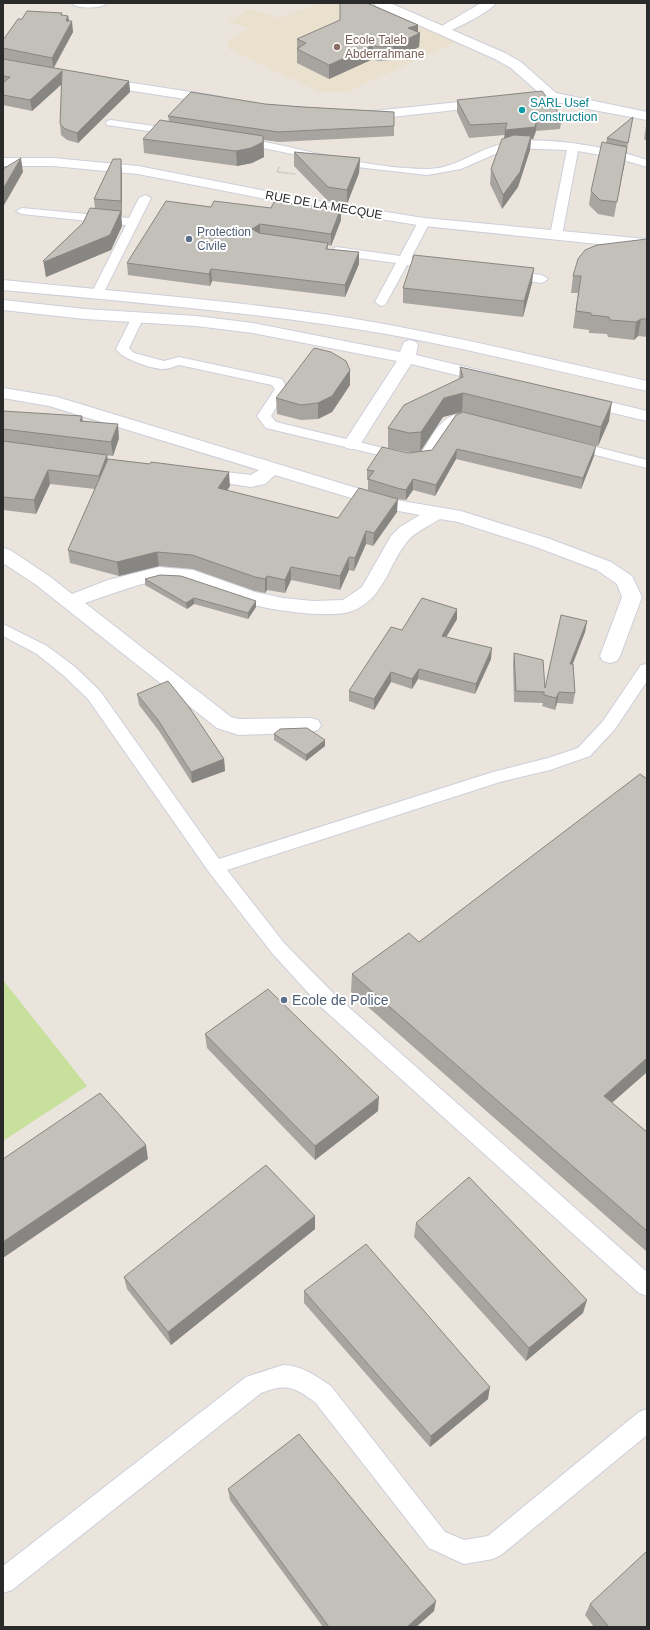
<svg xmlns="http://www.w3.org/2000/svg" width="650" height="1630" font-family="Arial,sans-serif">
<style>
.education{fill:#eae0ce}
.pitch{fill:#c7e19c}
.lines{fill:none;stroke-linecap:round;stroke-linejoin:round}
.service-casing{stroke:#cccfda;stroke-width:2}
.minor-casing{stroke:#cccfda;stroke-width:2}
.tertiary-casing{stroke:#cccfda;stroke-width:2}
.path{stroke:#c3c3c3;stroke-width:1.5;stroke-dasharray:2 1;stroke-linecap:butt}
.service{fill:#fff;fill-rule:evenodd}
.minor{fill:#fff;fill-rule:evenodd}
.tertiary{fill:#fff;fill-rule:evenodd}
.wall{fill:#a8a49f}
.shaded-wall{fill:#888682}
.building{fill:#c3bfb9;stroke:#888682}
.education-dot{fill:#8d6e63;stroke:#fff;stroke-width:1.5}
.culture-dot{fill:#0f9aa8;stroke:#fff;stroke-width:1.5}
.service-dot{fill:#5c6f8a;stroke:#fff;stroke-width:1.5}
.labels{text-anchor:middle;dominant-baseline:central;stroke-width:4;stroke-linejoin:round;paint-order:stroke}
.far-education-label{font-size:12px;fill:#785e54;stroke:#fff;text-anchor:start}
.far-culture-label{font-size:12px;fill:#0d838f;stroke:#fff;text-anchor:start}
.far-street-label{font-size:12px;fill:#2a2a2a;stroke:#fff}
.far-service-label{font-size:12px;fill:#4e5e75;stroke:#fff;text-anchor:start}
.service-label{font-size:14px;fill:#4e5e75;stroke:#fff;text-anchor:start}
</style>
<rect width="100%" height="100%" fill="#eae4dd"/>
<path class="education" d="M318,3H349L404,26L424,28L456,42L347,92L336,93L319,92L230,50L227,44L230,38L250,29L228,22L248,9L280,18Z"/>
<path class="pitch" d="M3,980L87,1086L3,1141Z"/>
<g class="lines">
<defs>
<path id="service" d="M111,120L176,129L181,132L176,135L107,125L106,123L107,121Z
M242,138C303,148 365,169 427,169C454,169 473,152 498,145C533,133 612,147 647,160V167L617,158L578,151L562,235L556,238L550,235L567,150L513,148L504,150L461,169L427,175L357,167L238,143L237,141Z
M145,195L151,198L103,294L97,298L91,294L126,225L22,214L16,211L22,208L129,218L139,198Z
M424,219L430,222L411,258L435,261L441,265L435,269L407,265L385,305L381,306L375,302L396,263L336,255L330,251L336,247L400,256L418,222Z
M511,271L542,275L548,279L542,283L507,278L505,275L507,272Z
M138,313L144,317L129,348L134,353L164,361L179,357L282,379L287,389L271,416L276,422L408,454L421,453C432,437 444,408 468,415C473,416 479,417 482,421L480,424C473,426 468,421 461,421C450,422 436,451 430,460L408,462L266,428L257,416L275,389L272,385L179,365C175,366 169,369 164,369C152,369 122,359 116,349L132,317Z
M573,441L647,460V468L568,448L566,445L568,442Z
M3,624L47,646L75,667L100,691L219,859L493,772L548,758L578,748L603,721L641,665L647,664V681L615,729L590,756L550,770L500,782L227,870L284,943L335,995L647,1272V1296L639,1293L321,1007L272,953L209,872L88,699L63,675L37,654L3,636Z
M283,1365C301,1365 316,1376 331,1386L445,1532L464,1540L488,1536L639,1412L647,1409V1435L501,1555L493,1559L464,1564L429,1548L315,1402C294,1387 287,1383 261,1393L12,1590L3,1593V1566L246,1377Z"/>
<path id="minor" d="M71,3H107C102,9 76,9 71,3Z
M481,3H496C490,12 452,31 441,34L435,30Z
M100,78L217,96L222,97L224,100L222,103L217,104L95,85L93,82Z
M487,99L492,100L494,103L492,106L364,120L359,119L357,116L359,113L364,112Z
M3,280C110,291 217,299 323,314C432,330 539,357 647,381V391C539,367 432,339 323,324C217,309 110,300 3,290Z
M3,300L85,309L196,316L253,323L400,352L404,342L410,340L416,342L418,345L416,355L495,374L497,378L495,382L489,383L411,364L358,448L352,449L346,448L343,444L397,361L253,333L196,326L85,319L3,310Z
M3,388L57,397L396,500L461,511L550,539L611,562L632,576L642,597L620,656L617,661L610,663L603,661L600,656L622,597L617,584L597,570L536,547L458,522L440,519C429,526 414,532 406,543C388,566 383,600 352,611C331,619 266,610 244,602C216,593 190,577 160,579C154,580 148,583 142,584C122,590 104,596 85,603L231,717L239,719L311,718L318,720L321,725L318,730L311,732L239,735L217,728L35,584L3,563V548L10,550L49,576L72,594L108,580L159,567L193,570L255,592L283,598L313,601L343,600L362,587L391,536L400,527L420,515L388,509L275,475L265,484L251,487L194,478L191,474L194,470L200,469L251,475L259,470L49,406L3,398Z
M581,395L647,411V421L575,404L573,400L575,396Z"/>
<path id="tertiary" d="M374,3H390L505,53L521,62L556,93L647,112V120L572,106L546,99L511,68L495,59L376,6Z
M3,158H53L138,166L317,201L424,218L647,239V249L424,226L317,209L138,174L53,166H3Z"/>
</defs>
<use href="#service" class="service-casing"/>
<use href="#minor" class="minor-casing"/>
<use href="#tertiary" class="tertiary-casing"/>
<path class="path" d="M279,167L277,172L296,174"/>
<use href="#service" class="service"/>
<use href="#minor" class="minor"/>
<use href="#tertiary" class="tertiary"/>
</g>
<path class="wall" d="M62,16H68L69,21L73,32L54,68L129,81L130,92L78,143L67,140L61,135L60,124L62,84L32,111L3,105V59L23,62L3,59V40Z
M418,32L420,33L419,47L392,60L378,61L373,59L329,79L297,63V39Z
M457,100L562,117L560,129L536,131L533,139H531L530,150L518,187L502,209L490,184L491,169L504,138L505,135L469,138L457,112Z
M265,104L303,107L394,112V136L279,142L264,140V157L252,163L237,166L144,153L143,139L169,121L168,116Z
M633,117L614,217L598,214L589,205L591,191L606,143L607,138Z
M646,126H647V141L644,139Z
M294,152L360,158L359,173L347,204L328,201L294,166Z
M122,174V216H121L122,226L111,250L46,277L43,261L83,223L95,209L94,199Z
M211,207L271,208H341V220L331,246L328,245V249L359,252V264L345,297L212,281L210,286L128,275L127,263Z
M647,239V337L638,336L634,340L608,337L607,334L589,333V330L573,328L578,293H571L573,276Z
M532,283L523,317L403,303V288Z
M460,367L609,421L598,446L462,412L443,417L420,452H408L388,448V428L459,379Z
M350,385L332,412L318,419L301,420L277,414L276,398Z
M3,411L83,422L119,438L113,456L73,451L107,455L108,461L230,486L227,491L338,518L393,498L368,490V480H367V470L408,453L432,450L456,415L594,456L581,489L456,459L435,496L413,490L406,500L397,499V512L373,546L366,544L354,571L349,570L340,590L291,580L285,593L267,590L265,593L255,591L193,569L159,566L119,576L70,563L68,550L95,489L50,484L36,514L3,510Z
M145,579L256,601V607L248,619L194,604L187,609L145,585Z
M457,609V619L446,637L491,659L475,694L418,679L412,689L391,682L374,710L349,701V691L402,630Z
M587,621L585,632L573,664L575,693L573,704L557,703L555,710L542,706L543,703L514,702L513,664L514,653L545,688Z
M137,694L224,759L225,771L192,783L159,731L139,705Z
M274,734L325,746L306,761L274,740Z
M647,779V1072L612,1103L647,1132V1252L351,992L352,974L419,942Z
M205,1034L378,1111L315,1160L207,1048Z
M315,1216V1229L171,1345L127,1289L124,1277Z
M416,1223L583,1313L526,1361L414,1237Z
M304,1291L488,1399L430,1447L304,1303Z
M228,1489L434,1611L416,1627H323L230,1500Z
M590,1604L647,1627H594L585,1615Z"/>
<path class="shaded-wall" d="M68,16L70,25L72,21L73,32L53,68L52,58L66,21Z
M418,25V34L420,33L419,47L392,60L393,46L408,28Z
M373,45V59L329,79V65Z
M62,71L64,82L32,111L30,100Z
M129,81L130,92L78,143L77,133Z
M537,119L536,131L533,139H531L530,150L518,187L502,209L503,195L504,142L505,130Z
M263,136L264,157L252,163L237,166L236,151Z
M627,147L625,162L614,217L617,202Z
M21,158L23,172L3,207V189Z
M360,158L359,173L347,204V190Z
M121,159L122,174V216L121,201Z
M341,208V220L331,246V234Z
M121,211L122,226L111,250L46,277L44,262Z
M260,224V237L252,229Z
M359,252V264L345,297V285Z
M534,268L532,283L523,317L524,301Z
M211,269L212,281L210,286L209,274Z
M641,319L638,336L634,340L636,322Z
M350,370V385L332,412L318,419V403Z
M463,393L462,412L443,417L420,452L421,432L444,398Z
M612,402L609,421L598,446L601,427Z
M82,416L84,430L80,421Z
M118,424L119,438L113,456L111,442Z
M596,446L594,456L581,489L583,478Z
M457,449L456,459L435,496L436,485Z
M107,455L109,469L101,490L99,476Z
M48,470L50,484L36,514L34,500Z
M229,472L230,486L219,502L218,488Z
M413,479V490L406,500V490Z
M398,499L397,512L373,546L374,533Z
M366,531V544L354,571L355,558Z
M157,552L159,566L119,576L117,562Z
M349,557V570L340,590V576Z
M291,567V580L285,593V580Z
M267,576V590L265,593V579Z
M194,598V604L187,609L186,603Z
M256,601V607L248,619V613Z
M457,609V619L441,646L442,636Z
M587,621L585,632L568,675L570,664Z
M492,648L491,659L475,694L476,684Z
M419,669L418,679L412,689V679Z
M391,672V682L374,710V699Z
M559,692L557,703L555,710L556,698Z
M325,740V746L306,761V755Z
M224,759L225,771L192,783L191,772Z
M647,1058V1072L600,1113L604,1096Z
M379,1097L378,1111L315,1160V1146Z
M146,1145L148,1159L3,1258V1242Z
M315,1216V1229L171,1345L168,1332Z
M587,1300L583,1313L526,1361L529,1348Z
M490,1387L488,1399L430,1447L431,1436Z
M436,1601L434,1611L416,1627H407Z"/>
<path class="building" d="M340,3H367L418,25L408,28L420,33L393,46L378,47L373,45L329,65L297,49L306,43L297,39L340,20Z
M27,11L62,13L61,15L68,16L66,21H72L52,58L3,48V40L18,19H22Z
M3,59L129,81L77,133L65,129L60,124L62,71L30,100L3,95V83L10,77L3,76Z
M542,91L562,117L537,119L535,127L505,130L507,123L470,125L457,100Z
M191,92L265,104L303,107L394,112V126L278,132L168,116Z
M633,117L628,143L607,138Z
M160,120L263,136V142L251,148L236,151L143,139Z
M514,135L531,136L520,172L503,195L491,169L502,139Z
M602,142L627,147L617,202L600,200L591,191Z
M294,152L360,158L347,190L328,187Z
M21,158L3,189V169Z
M113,159H121V201L94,199Z
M166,201L211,207L214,201L271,208L274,202L341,208L331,234L260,224L252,229L259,233L328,243L326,249L359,252L345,285L211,269L209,274L127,263Z
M90,208L121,211L110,235L44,262L43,261L83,223Z
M647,239V319H641L636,322L610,320L609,317L591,315V313L576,311L581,276H573L578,259L585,250L597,245Z
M414,255L534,268L524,301L403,288Z
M314,348L331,352L346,361L350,370L332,396L318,403L301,405L276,398Z
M460,367L612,402L601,427L463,393L444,398L421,432L409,433L388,428L404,405L463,377Z
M3,411L82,416L80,421L118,424L111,442L3,429Z
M463,412L596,446L583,478L457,449L436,485L413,479L406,490L397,488L368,479L374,471L367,470L382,447L408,453L432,450L456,415Z
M3,441L107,455L99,476L48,470L34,500L3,497Z
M108,459L150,464L151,462L229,472L218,488L338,518L359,488L398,499L374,533L366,531L355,558L349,557L340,576L291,567L285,580L267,576L265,579L255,577L192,555L157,552L117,562L68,550Z
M160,575L181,576L256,601L248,613L194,598L186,603L145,579Z
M422,598L457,609L442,636L492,648L476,684L419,669L412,679L391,672L374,699L349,691L391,627L402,630Z
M561,615L587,621L570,664H573L575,693L559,692L556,698L544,695V692L516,691L514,653L543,660L545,688Z
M168,681L189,707L224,759L191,772L158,720L137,694Z
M307,728L325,740L306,755L274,734L280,729Z
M640,774L647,779V1058L604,1096L647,1132V1231L352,974L409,933L419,942Z
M268,989L379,1097L315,1146L205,1034Z
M100,1093L146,1145L3,1242V1159Z
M266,1165L315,1216L168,1332L124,1277Z
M469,1177L587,1300L529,1348L416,1223Z
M366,1244L490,1387L431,1436L304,1291Z
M299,1434L436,1601L407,1627H329L228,1489Z
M647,1551V1627H609L590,1604Z"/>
<circle class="education-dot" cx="337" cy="47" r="4"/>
<circle class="culture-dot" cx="522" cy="110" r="4"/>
<g class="service-dot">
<circle cx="189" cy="239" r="4"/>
<circle cx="284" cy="1000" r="4"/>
</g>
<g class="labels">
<g class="far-education-label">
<text x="345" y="40">Ecole Taleb<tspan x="345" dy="14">Abderrahmane</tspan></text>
</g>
<g class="far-culture-label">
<text x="530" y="103">SARL Usef<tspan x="530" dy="14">Construction</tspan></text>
</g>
<g class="far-street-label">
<text transform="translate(324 205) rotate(10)">RUE DE LA MECQUE</text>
</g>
<g class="far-service-label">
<text x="197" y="232">Protection<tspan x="197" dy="14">Civile</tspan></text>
</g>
<g class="service-label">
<text x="292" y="1000">Ecole de Police</text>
</g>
</g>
<rect width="650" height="1630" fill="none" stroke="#2a2a2a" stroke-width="8"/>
</svg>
